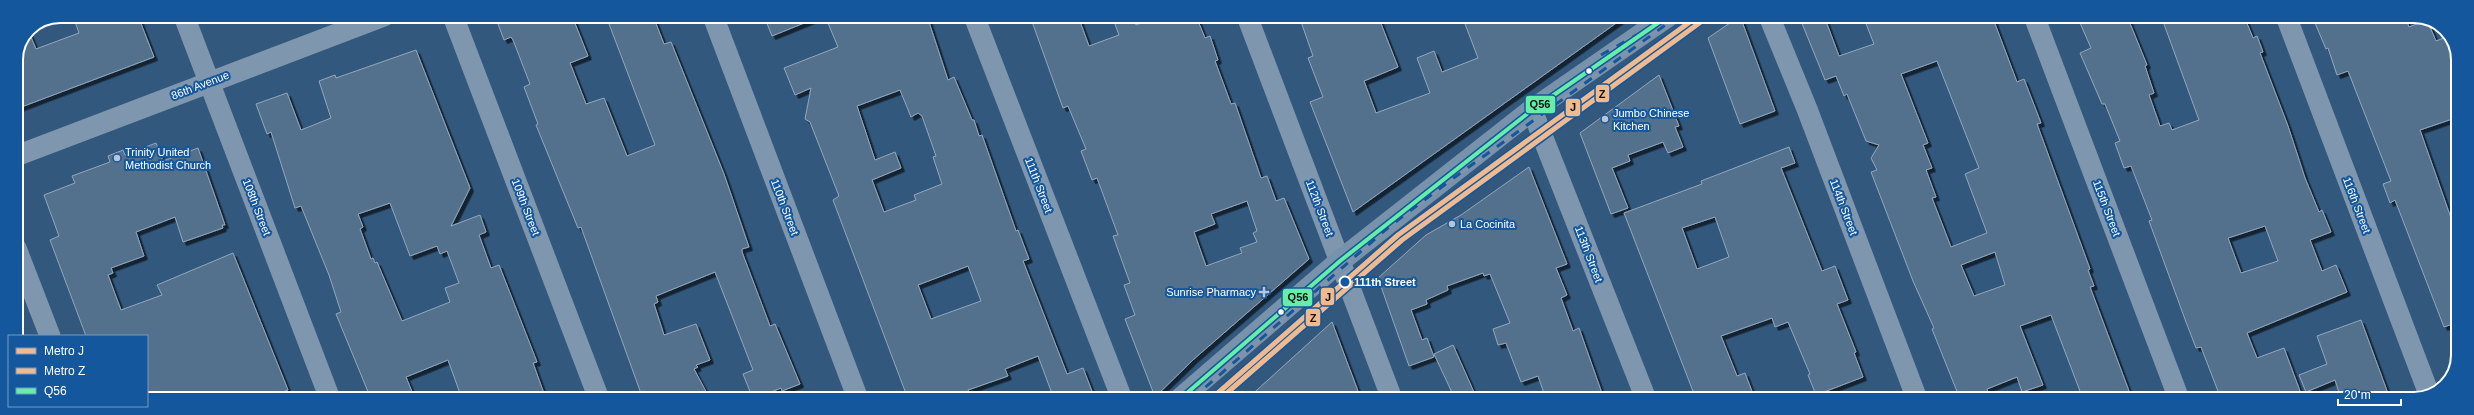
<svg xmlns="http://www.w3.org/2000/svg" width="2474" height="415" font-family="Helvetica,sans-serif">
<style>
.building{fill:#53708d;stroke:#93a7bc;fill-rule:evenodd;filter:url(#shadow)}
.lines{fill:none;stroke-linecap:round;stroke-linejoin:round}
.minor{stroke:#7e96ae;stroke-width:21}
.secondary{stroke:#7992ab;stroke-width:22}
.rail-casing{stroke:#7e94ad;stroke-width:4.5}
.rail{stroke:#14579c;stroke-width:3;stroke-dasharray:9;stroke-linecap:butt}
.bus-1-casing{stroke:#14579c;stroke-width:7}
.bus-1{stroke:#66eda8;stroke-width:4}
.metro-1-casing{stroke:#14579c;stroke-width:8}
.metro-2-casing{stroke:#14579c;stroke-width:8}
.metro-1{stroke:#efba8f;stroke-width:5}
.metro-2{stroke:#efba8f;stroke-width:5}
.bus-dot{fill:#fff;stroke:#14579c;stroke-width:1.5}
.poi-dot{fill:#b8c5d2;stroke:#14579c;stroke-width:1.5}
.stop-dot{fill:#14579c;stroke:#fff;stroke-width:2}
.labels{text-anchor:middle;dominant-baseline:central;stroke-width:4;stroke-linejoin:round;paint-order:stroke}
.street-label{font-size:11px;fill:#fff;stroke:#14579c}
.poi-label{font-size:11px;fill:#fff;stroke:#14579c;text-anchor:start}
.stop-label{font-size:11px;font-weight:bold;fill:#fff;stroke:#14579c;text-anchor:start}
.rim{fill:none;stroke:#fff;stroke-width:2}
.line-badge{stroke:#14579c;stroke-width:1.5}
.pale-badge-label{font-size:11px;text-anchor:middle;font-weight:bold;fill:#111}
</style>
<defs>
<filter id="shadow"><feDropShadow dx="3.5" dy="3.5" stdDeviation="0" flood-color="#0009"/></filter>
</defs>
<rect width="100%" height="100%" fill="#33587d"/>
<path class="building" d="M73,16H138L154,57L16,109V60L28,30L36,49L79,33Z
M495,16H572L588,56L570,63L586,104L604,98L627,156L655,145L606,16H653L664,44L671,42L724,174L749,247L742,249V252L770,326L775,324L800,384L782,391L781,388L753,399L743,374L753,370L715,272L656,296L658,302L654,304L664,335L696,324L710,360L696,365L698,367L694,369L710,399H643L581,227L578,228L536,125L538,124L524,87L530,84L513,40L511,37L504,40Z
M764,16H819V17L772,36Z
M825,16H927L948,80L954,77L972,120H974L979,136L982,135L1016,231L1018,230L1029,259L1023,261L1067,374L1083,368L1095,399H1054L1038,356L1005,369L1008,376L968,390L971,399H908L833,200L839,196L810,122L805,119L811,88L795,95L784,68L838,47ZM900,90L911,117L918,113L922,116L936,156L933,157L942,184L914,195L916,200L884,212L872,180L901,168L895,152L875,160L857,106ZM968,266L981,301L931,319L918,285Z
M1030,16H1078L1089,46L1119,35L1112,16H1133L1136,25L1159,16H1196L1205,38L1210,36L1218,60L1215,61L1231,104L1235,103L1261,178L1267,176L1276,201L1284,198L1309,259L1194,359L1155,397L1125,319L1135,315L1124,285L1130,283L1113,236L1118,235L1097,178L1092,180L1081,151L1086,149L1068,106L1063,108ZM1247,201L1257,231L1253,233L1257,242L1240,248L1242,253L1206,266L1194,232L1215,224L1211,214Z
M1299,16H1378L1398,67L1364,81L1376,113L1430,93L1417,58L1434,51L1442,72L1478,58L1462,16H1626L1353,212L1310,102L1323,97L1308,58L1313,56Z
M1740,16L1775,111L1740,124L1708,38Z
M1799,16H1824L1839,56L1874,44L1863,16H1992L2017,82L2024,79L2041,123L2037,124L2090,269L2088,270L2094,286L2090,287L2132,399H2083L2051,315L2020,326L2043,385L2022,392L2017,377L1987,389L1988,393L1973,399H1960L1932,329L1934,328L1913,281L1871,172L1877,170L1871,158L1879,145L1866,141L1847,94L1844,96L1836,76L1825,80ZM1937,61L1979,168L1965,174L1987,233L1951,247L1932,198L1936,197L1926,170L1932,168L1923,145L1928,143L1901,74ZM1995,252L2005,285L1974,296L1961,265Z
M2077,16H2127L2147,65L2145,66L2154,93L2149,95L2160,126L2169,123L2172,130L2199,120L2161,16H2244L2253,38L2257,36L2263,52L2260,53L2288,126L2305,178L2319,212L2322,210L2331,232L2310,240L2322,271L2336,265L2347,292L2247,333L2257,358L2284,348L2300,391L2278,399H2221L2201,347L2196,348L2186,322L2149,221L2152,220L2131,166L2124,168L2115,143L2120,141L2105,104H2102L2080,53L2091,48ZM2265,226L2278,261L2241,273L2228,238Z
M2312,16H2396L2397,23L2406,19L2409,27L2427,20L2436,41L2449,36L2458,54V117L2420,130L2458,238V322L2444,327L2395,200L2390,203L2383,184L2391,181L2348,71L2337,75L2328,48L2326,49Z
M416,50L470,188L451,226L480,215L486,232L479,235L491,268L499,265L537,362L533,363L546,399H462L448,360L406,377L415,399H371L336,314L341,312L329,275L301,206L295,208L271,132L267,134L256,104L287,93L301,130L331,118L319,81L335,75L336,78ZM390,203L410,256L437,246L440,254L447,251L459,283L445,288L450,302L402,321L377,262L375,263L373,258L371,259L360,229L363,227L358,214Z
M1659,75L1679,126L1675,127L1683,147L1668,153L1663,142L1628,155L1630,161L1612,168L1628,208L1611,214L1580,133Z
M156,143L163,161L198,148L225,225H222L223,228L183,242L175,217L136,232L144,256L111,268L113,273L108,275L121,310L162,295L157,285L233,253L288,390L263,399H147V336H86L50,240L59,236L44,195L75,183L72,176L110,162L108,156L123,150L125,155Z
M1789,147L1795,163L1781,168L1822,271L1835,266L1848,300L1837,304L1856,352L1854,353L1863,377L1816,395L1808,375L1810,374L1788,322L1775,327L1772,318L1721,336L1737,376L1745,373L1753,394L1741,399H1696L1624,213L1702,184L1701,181ZM1715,217L1729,257L1697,269L1682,228Z
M1529,167L1567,264L1556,268L1567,295L1561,298L1573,331L1579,328L1604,399H1546L1538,376L1521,382L1506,343L1498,345L1493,329L1510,323L1490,274L1484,276L1483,273L1447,286L1448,290L1426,300L1427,304L1411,310L1422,340L1427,338L1434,357L1409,366L1378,278L1426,235L1461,215Z
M2361,320L2390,399H2341L2335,380L2306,392L2299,375L2327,364L2317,336Z
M1332,322L1361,399H1247Z
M1453,345L1477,399H1455L1434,354Z"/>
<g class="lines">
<path class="minor" d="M184,16L330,399
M453,16L599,399
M713,16L858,399
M974,16L1122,399
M1247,16L1392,399
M1769,16L1807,109L1917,399
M2034,16L2179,399
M2286,16L2429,394
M1532,110L1646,399
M16,156L384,16
M16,248L50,336"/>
<path class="secondary" d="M1180,399L1340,261L1532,110L1668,16"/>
<defs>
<path id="rail" d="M1601,55L1667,18
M1192,399L1390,226L1455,177L1678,16"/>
</defs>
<use href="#rail" class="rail-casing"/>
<use href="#rail" class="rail"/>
<defs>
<path id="bus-1" d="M1180,399L1340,261L1532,110L1668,16"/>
</defs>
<use href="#bus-1" class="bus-1-casing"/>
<use href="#bus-1" class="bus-1"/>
<defs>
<path id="metro-1" d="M1211,399L1398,235L1698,16"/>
<path id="metro-2" d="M1220,399L1402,240L1702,21"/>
</defs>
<use href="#metro-1" class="metro-1-casing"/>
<use href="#metro-2" class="metro-2-casing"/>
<use href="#metro-1" class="metro-1"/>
<use href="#metro-2" class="metro-2"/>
</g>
<g class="bus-dot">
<circle cx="1589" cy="71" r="3.5"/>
<circle cx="1281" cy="312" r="3.5"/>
</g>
<g class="poi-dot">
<circle cx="1605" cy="119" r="4"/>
<circle cx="117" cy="158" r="4"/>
<circle cx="1452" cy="224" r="4"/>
<path d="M1262 286h4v4h4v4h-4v4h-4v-4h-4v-4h4z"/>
</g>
<circle class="stop-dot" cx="1345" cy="282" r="5.5"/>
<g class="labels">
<g class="street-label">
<text transform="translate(200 85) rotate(-21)">86th Avenue</text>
<text transform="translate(1039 185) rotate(69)">111th Street</text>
<text transform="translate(2357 205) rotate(69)">116th Street</text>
<text transform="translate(257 207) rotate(69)">108th Street</text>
<text transform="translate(526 207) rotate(69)">109th Street</text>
<text transform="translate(785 207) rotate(69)">110th Street</text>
<text transform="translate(1844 207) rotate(69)">114th Street</text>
<text transform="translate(1320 208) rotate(69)">112th Street</text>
<text transform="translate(2107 208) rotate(69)">115th Street</text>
<text transform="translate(1589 254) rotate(69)">113th Street</text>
</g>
<g class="poi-label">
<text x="1613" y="113">Jumbo Chinese<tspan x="1613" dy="13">Kitchen</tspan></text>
<text x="125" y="152">Trinity United<tspan x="125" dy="13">Methodist Church</tspan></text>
<text x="1460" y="224">La Cocinita</text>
<text x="1256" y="292" text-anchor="end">Sunrise Pharmacy</text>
</g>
<g class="stop-label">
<text x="1354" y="282">111th Street</text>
</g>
</g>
<path d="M0 0H2474V415H0ZM60 23H2414A37 37 0 0 1 2451 60V355A37 37 0 0 1 2414 392H60A37 37 0 0 1 23 355V60A37 37 0 0 1 60 23Z" fill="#14579c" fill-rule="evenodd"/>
<path class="rim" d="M60 23H2414A37 37 0 0 1 2451 60V355A37 37 0 0 1 2414 392H60A37 37 0 0 1 23 355V60A37 37 0 0 1 60 23Z"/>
<g class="line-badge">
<rect x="1595" y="84" width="15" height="19" rx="4" fill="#efba8f"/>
<rect x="1525" y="95" width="31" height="19" rx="4" fill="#66eda8"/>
<rect x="1565" y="98" width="16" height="19" rx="4" fill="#efba8f"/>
<rect x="1320" y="287" width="15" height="19" rx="4" fill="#efba8f"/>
<rect x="1282" y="288" width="31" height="19" rx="4" fill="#66eda8"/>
<rect x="1305" y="308" width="16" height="19" rx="4" fill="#efba8f"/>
</g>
<g class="pale-badge-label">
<text x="1602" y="98">Z</text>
<text x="1540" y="108">Q56</text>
<text x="1573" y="111">J</text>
<text x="1328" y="301">J</text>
<text x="1298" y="301">Q56</text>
<text x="1313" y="322">Z</text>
</g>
<rect x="8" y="335" width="140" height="72" fill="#14579c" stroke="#729ac4"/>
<rect x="16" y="348" width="20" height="6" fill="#efba8f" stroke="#729ac4"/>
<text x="44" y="355" font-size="12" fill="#ffffff">Metro J</text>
<rect x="16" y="368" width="20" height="6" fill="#efba8f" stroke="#729ac4"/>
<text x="44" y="375" font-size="12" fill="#ffffff">Metro Z</text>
<rect x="16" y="388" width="20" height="6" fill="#66eda8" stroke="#729ac4"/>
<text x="44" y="395" font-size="12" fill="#ffffff">Q56</text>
<path d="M2338 399v6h63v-6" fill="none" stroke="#ffffff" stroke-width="2"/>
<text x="2344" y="399" font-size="12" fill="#ffffff" stroke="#14579c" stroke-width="3" paint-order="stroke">20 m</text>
</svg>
